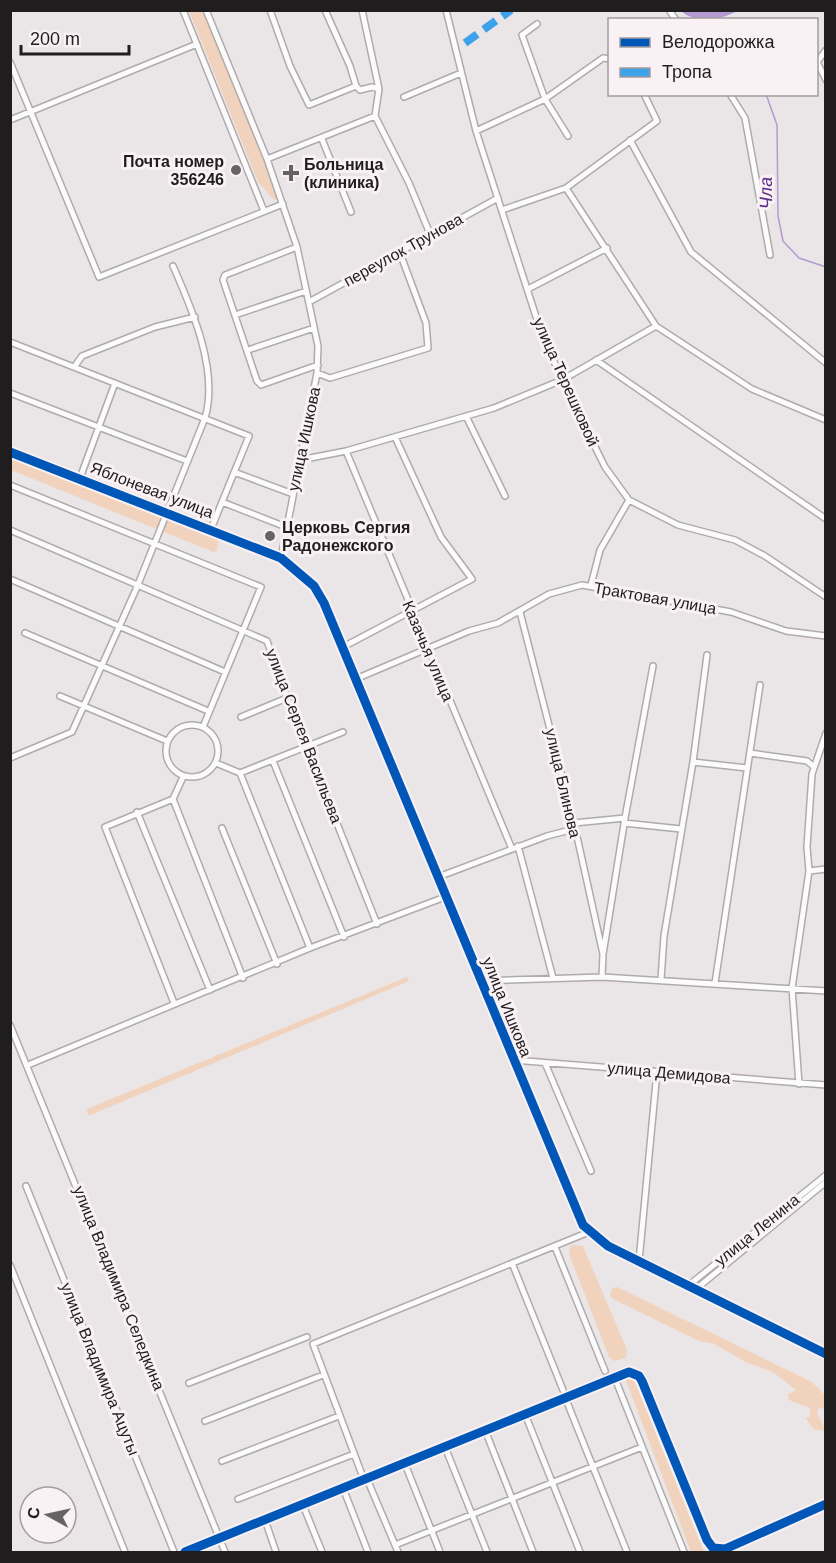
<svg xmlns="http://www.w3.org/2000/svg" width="836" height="1563" font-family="Arial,sans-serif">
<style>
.green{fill:#f1d2bd}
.water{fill:#b39ad0}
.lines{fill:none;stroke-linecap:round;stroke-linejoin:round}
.stream{stroke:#b39ad0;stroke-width:1.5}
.minor-casing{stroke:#afabac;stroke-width:8}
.minor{stroke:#fcfbfb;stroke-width:5}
.quiet{stroke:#3da2ea;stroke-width:8;stroke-dasharray:15 8;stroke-linecap:butt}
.cycleway-casing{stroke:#f9f1f3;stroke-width:13}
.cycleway{stroke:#0057b8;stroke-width:9}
.poi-dot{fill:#676364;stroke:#f9f1f3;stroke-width:2}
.labels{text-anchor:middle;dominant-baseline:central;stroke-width:6;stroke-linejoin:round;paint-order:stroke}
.poi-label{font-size:16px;font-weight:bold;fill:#201d1e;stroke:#f9f1f3;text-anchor:start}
.street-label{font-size:16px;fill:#201d1e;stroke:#f9f1f3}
.water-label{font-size:18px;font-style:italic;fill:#5c2e89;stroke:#f9f1f3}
</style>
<rect width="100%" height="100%" fill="#eae6e7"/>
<path class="green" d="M189,11H203L279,197L274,200L258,182Z
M10,458L215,539L218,541L217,551L213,552L11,470Z
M407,977L409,981L88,1116L87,1109Z
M573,1245L583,1246L627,1350L626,1358L614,1361L609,1357L569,1254L570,1247Z
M617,1287L812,1382L825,1395V1414L824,1409L819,1407L817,1413L825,1429V1440L824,1431L813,1429L806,1418L810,1416V1408L789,1400L788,1394L796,1390L773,1372L746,1362L714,1344L699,1341L613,1299L610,1295L612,1288Z
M625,1378H632L636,1385L704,1552H691Z"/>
<path class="water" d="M681,11H737C722,20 695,24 681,11Z"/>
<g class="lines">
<path class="stream" d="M766,94L777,125L778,216L783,241L799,258L826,267"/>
<defs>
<path id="minor" d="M183,10L264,211
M206,10L267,159L297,247L318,346L317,373L281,558
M270,10L290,66L309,105L356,86L360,90L372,87L379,89
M325,10L350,66L356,86
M362,10L379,89L375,116L409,183L430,234
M446,10L476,131L540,329L562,380L605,467L629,500L678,525L735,540L765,556L826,597
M669,10L676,20
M537,24L522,35L545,99L568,136
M826,50L817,62L826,80
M10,62L99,277L283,204
M730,94L745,118L770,255
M404,97L461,73
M10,120L197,44
M476,131L545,99L603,58L610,59
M322,139L351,212
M630,140L691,252L826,363
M267,159L375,116
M566,188L656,326L752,389L826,420
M502,210L566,188L657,121L644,94
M297,247L225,275L223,280L257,381L261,385L318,365
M528,289L607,248
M309,302L498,198
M235,315L306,291
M10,342L249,436L211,529
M248,350L314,328
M596,360L826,519
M75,366L82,356L155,327L195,317
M317,373L330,378L428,348L426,323L400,253
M10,393L187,461
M466,416L505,496
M346,451L512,849
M10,452L281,558L314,586L324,603L583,1225L608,1246L826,1354
M300,460L346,451L494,408L562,380L656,326
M234,472L293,494
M80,478L115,383
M10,485L261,587L203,727
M222,502L286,527
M10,530L267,641L287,698L377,924
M10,579L225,672
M591,585L600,550L629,500
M520,612L574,823L603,954
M25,633L208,711
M343,647L472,579L441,537L395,437
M358,678L469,631L498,623L549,594L582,585L731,612L786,631L826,636
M60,696L167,741
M241,717L287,698
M166 751a26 26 0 1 1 52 0a26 26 0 1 1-52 0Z
M750,753L807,761L813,766
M10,758L72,732L137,587L205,418C219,371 192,309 173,266
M273,761L344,937
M693,762L747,768
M216,763L240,773L343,732
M240,773L310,948
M173,799L243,978
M137,812L210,990
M574,823L625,818
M624,823L681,829
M222,828L277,964
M518,846L553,978
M809,871L826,869
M438,877L547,836L574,829
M602,977L603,954L625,818L653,666
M661,979L664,936L693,762L707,655
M480,981L602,977L826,991
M715,983L760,685
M174,1003L105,827L173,799L183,777
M10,1025L225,1552
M513,1060L826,1085
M545,1063L591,1171
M28,1065L310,948L445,897
M799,1084L792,988L809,871L807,847L812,774L826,733
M26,1186L174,1552
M555,1247L605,1371
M639,1261L657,1072
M512,1263L563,1390
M10,1265L125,1552
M689,1285L826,1175
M696,1289L826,1182
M614,1376L684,1552
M189,1383L307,1337
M565,1397L627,1552
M525,1414L580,1552
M205,1421L323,1375
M485,1430L533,1552
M445,1447L487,1552
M222,1461L339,1416
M405,1464L440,1552
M367,1479L398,1552
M364,1480L313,1344L589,1232
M343,1488L368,1552
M238,1499L354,1454
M303,1505L322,1552
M265,1520L276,1552
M395,1545L642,1447
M185,1552L629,1372L639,1376L642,1381L707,1540L713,1548L725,1549L826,1504"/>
</defs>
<use href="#minor" class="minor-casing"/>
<use href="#minor" class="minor"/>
<path class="quiet" d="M465,43L511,10"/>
<defs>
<path id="cycleway" d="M10,452L281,558L314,586L324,603L583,1225L608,1246L826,1354
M185,1552L629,1372L639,1376L642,1381L707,1540L713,1548L725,1549L826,1504"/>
</defs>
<use href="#cycleway" class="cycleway-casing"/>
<use href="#cycleway" class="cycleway"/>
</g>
<g class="poi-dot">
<circle cx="236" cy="170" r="6"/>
<path d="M288 164h6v6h6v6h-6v6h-6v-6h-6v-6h6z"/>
<circle cx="270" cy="536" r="6"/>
</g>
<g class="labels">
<g class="poi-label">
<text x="224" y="161" text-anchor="end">Почта номер<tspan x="224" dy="18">356246</tspan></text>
<text x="304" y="164">Больница<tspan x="304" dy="18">(клиника)</tspan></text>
<text x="282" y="527">Церковь Сергия<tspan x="282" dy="18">Радонежского</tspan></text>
</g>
<g class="street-label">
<text transform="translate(403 250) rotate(-29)">переулок Трунова</text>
<text transform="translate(566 382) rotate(66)">улица Терешковой</text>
<text transform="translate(304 439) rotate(-78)">улица Ишкова</text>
<text transform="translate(152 490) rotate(21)">Яблоневая улица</text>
<text transform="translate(655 598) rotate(10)">Трактовая улица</text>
<text transform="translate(428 651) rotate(67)">Казачья улица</text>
<text transform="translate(304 736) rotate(69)">улица Сергея Васильева</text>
<text transform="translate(563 783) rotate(77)">улица Блинова</text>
<text transform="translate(507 1007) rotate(68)">улица Ишкова</text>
<text transform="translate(669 1073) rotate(5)">улица Демидова</text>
<text transform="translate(757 1230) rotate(-39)">улица Ленина</text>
<text transform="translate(119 1288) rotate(68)">улица Владимира Селедкина</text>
<text transform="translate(100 1369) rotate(68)">улица Владимира Ацуты</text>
</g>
<g class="water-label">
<text transform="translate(766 193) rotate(-91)">Чла</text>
</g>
</g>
<rect width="836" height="1563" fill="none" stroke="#201d1e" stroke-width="24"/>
<rect x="608" y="18" width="210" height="78" fill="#f9f1f3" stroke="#a29c9e" stroke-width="1.5"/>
<rect x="620" y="38" width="30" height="9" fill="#0057b8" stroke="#a29c9e" stroke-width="1.5"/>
<text x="662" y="48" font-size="18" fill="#201d1e">Велодорожка</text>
<rect x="620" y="68" width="30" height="9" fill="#3da2ea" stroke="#a29c9e" stroke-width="1.5"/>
<text x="662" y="78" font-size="18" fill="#201d1e">Тропа</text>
<g transform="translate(48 1515) rotate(278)"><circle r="28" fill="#f9f1f3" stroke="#a29c9e" stroke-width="1.5"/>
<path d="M0-4.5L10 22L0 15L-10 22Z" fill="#676364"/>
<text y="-9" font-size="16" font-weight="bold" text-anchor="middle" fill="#201d1e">С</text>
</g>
<path d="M21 45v9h108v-9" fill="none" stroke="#201d1e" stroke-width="3"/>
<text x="30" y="45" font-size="18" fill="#201d1e" stroke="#f9f1f3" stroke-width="4.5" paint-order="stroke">200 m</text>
</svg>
